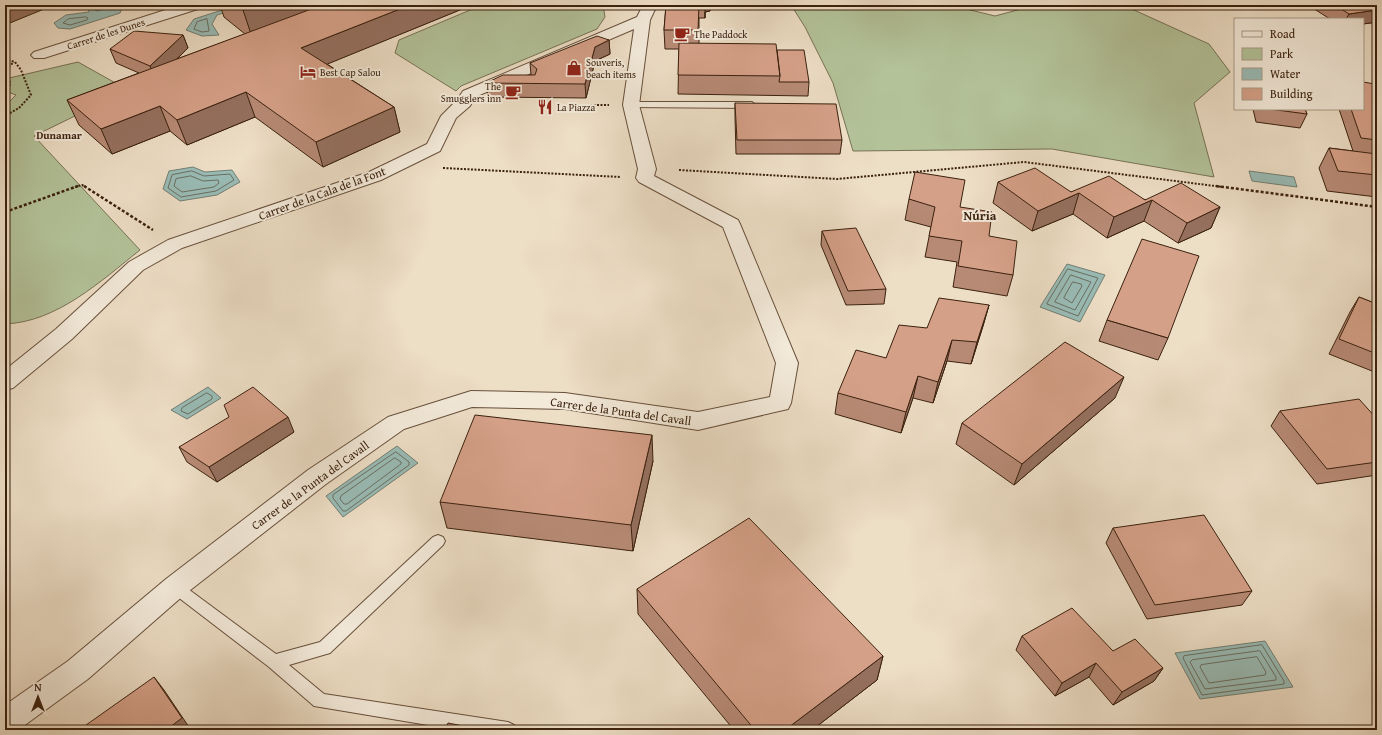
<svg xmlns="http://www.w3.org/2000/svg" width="1382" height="735" font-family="'Gentium Book Plus',serif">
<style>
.green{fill:#b3c299;stroke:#777254}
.water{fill:#99bcb6;stroke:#737e73}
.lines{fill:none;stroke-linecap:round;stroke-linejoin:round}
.shore{stroke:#6a6e62;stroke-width:1}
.lane-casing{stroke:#68503c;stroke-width:2}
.street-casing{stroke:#68503c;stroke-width:2}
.path-far1{stroke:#3b210e;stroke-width:2;stroke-dasharray:2 1.5;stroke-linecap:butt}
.path{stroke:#3b210e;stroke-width:2.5;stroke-dasharray:3 2;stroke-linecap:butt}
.lane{fill:#f3eada;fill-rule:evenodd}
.street{fill:#f3eada;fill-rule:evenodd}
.wall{fill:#b78a75;stroke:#3b210e}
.shaded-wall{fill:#95705f;stroke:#3b210e}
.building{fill:#d5a088;stroke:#3b210e}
.labels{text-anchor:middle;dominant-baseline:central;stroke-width:4;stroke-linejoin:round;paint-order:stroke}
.far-street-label{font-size:10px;fill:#3b210e;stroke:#f3eada}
.far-poi-label{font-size:10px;fill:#3b210e;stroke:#f3eada;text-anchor:start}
.far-neighbourhood-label{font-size:11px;font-weight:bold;fill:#3b210e;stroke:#f3eada}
.street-label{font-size:12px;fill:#3b210e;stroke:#f3eada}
.neighbourhood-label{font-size:13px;font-weight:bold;fill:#3b210e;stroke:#f3eada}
</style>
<rect width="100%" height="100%" fill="#eddec6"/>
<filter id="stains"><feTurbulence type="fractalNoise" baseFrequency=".005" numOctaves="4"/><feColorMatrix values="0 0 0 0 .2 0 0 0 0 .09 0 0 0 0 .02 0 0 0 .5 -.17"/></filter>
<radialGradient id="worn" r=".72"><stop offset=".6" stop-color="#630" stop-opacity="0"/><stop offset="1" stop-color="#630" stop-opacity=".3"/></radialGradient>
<path class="green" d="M482,5H603L605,17L597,29L461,86L456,91L395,53L399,40Z
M791,5H950L995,16L1036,5H1123L1209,44L1230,72L1194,103L1214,177L1052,149L853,151L833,83L805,27Z
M78,62L128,90L34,136L140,250C101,281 57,322 5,324V106L16,95L5,91V79Z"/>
<path class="water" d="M123,5H135L134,7L122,8L120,13L70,29L58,28L54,23L66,15L89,12L88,8L95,6L96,11Z
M238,5H249L217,15L212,24L219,35L202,36L186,30L194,19Z
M193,167L205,172L232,170L240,182L217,195L180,201L163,189L169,171Z
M1249,171L1294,177L1297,187L1252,181Z
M1067,264L1105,275L1080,322L1040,307Z
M208,387L221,398L187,419L171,410Z
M397,446L418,463L343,517L326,496Z
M1265,641L1293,687L1200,699L1175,653Z"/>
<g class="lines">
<path class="shore" d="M86,17L88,18L87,20L70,25L63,23L68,19Z
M207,19L209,31L202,32L194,29L197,22Z
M192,171L204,176L230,174L234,180L216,191L181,197L168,188L172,175Z
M191,176L203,181L218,180L219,183L214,187L182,192L174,186L176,179Z
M1068,269L1098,278L1078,316L1047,304Z
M1071,275L1091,282L1075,310L1055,302Z
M1073,282L1081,284L1082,286L1072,303L1064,298Z
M207,393L212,396V399L188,414L181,411L182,408Z
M396,452L409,462V465L346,511H343L333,498V495Z
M395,458L401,462V464L347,504H344L340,499L341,496Z
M1262,645L1284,681V684L1202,695L1183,658L1184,656Z
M1260,651L1276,677V680L1205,689L1190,662L1192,660Z
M1257,657L1266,672L1265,675L1209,683L1200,667L1201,665Z"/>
<defs>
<path id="lane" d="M631,102H752L756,105L752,108L628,107L627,105Z
M438,535L443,537L445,541L443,545L330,653L289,665L324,694L508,722L514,725L516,730H458L314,706L269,667L170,591L168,587L170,583L175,581L180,583L276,654L320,642L433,537Z"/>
<path id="street" d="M181,5H203L201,8L44,58H34L31,55L34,52Z
M643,5H657L650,20L639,105L656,169L654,176L738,220L740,224L798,363L791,403L788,409L698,430L565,409L472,407L404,429L326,484L184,595L88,679L18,730H5V705L68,661L166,579L308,470L388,417L471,391L565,393L698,412L770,397L776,363L723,227L639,182L636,178L638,169L623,105L634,29L475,97L470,106L456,118L440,151L381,180L182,248L143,270L72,339L13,388L5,390V370L56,329L129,262L168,240L369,172L427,144L441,116L457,100L463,91L637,17Z"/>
</defs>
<use href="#lane" class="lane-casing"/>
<use href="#street" class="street-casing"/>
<path class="path-far1" d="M5,59L15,62L21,70L31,95L19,108L5,116
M8,93L10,83L6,69L14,62
M583,105H609
M443,168L621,177
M679,170L837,179L1024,162L1223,187
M75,187L82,185L86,187"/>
<path class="path" d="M84,186L153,230
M1216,186L1377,207
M5,212L78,186"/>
<use href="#lane" class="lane"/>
<use href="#street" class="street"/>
</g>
<path class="wall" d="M220,5H472L327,64L394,107L400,132L323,167L255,117L187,145L170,131L112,154L79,125L67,100L139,73L116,63L110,49L183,35L188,48L177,59L245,34L224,17Z
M666,5H710V11L705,12V18H699V44L777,50L809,82L808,96L678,94L679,49H665L664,30Z
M1308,5H1377V22L1363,24V19H1330Z
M609,40L610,54L595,61L586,98L488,97L486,83L531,75L530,63Z
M1377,88V197L1327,191L1319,168L1329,148L1353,151L1339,109H1363Z
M735,103L842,140L840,154H736L735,117Z
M1253,109H1305L1307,114L1300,128L1256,122Z
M998,182L1071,192L1220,207L1211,228L1178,243L1144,221L1107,238L1073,214L1032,231L993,203Z
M909,199L960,207L989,236L1013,275L1007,296L953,287L957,262L925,257L931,227L905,220Z
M822,231L886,289L884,304L846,305L821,245Z
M1359,297L1377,304V363L1372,371L1329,354L1350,312Z
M989,305L983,326L971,364L947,361L933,403L913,398L901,433L835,414L838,393L927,328Z
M1107,320L1168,338L1158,360L1099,341Z
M1115,398L1014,485L956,444L962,423Z
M1280,411L1377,419V475L1317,484L1271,426Z
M294,432L217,482L187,462L179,447Z
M653,461L633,551L447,528L440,502Z
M1113,528L1252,591L1242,605L1147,619L1106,543Z
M637,589L883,656L877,680L812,730H734L638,614Z
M1022,636L1113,651L1163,668L1154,681L1113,705L1089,677L1055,696L1016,650Z"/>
<path class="shaded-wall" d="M5,5H54L5,25Z
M259,5H354L253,40L243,10Z
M410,5H472L308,72L301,48Z
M705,5H710V11L705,12V18Z
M1377,10V22L1363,24V19H1346L1349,14Z
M183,35L188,48L155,80L150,66Z
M609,40L610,54L595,61L586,98L585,84L595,47Z
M246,92L255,117L187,145L177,120Z
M160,106L170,131L112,154L101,129Z
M394,107L400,132L323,167L316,142Z
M1079,193L1073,214L1032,231L1038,211Z
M1152,200L1144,221L1107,238L1114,217Z
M1220,207L1211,228L1178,243L1187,223Z
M989,305L983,326L971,364L977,342Z
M952,340L947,361L933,403L938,382Z
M918,376L913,398L901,433L906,412Z
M1124,377L1115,398L1014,485L1022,464Z
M288,417L294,432L217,482L209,467Z
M652,435L653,461L633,551L631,525Z
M883,656L877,680L812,730H785Z
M1096,663L1089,677L1055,696L1062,683Z
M1163,668L1154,681L1113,705L1122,692Z
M154,677L164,690L191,730H166Z"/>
<path class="building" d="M237,5H259L243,10Z
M322,5H410L301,48L394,107L316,142L246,92L177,120L160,106L101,129L67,100Z
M666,5H699L698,30H664Z
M1335,5H1377V10L1349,14Z
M134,31L183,35L150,66L110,49Z
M597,36L609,40L595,47L585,84L486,83L503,75H535L537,69L530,63Z
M679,43L776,44L780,76L678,75Z
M777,50H804L809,82H779L780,76Z
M1363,82L1375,84L1377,88V140L1361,138L1351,109H1363Z
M735,103L836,104L842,140H737Z
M1269,109H1305L1307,114Z
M1329,148L1377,154V175L1338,171Z
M1035,168L1071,192L1109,176L1145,200L1181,183L1220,207L1187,223L1152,200L1114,217L1079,193L1038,211L998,182Z
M915,172L965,180L960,207L992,212L989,236L1017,241L1013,275L958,266L962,241L929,236L935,207L909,199Z
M856,228L886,289L848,291L822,231Z
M1142,239L1199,256L1168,338L1107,320Z
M1359,297L1377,304V354L1339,339Z
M939,298L989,305L977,342L952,340L938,382L918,376L906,412L838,393L856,350L886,358L899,325L927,328Z
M1065,342L1124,377L1022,464L962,423Z
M253,387L288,417L209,467L179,447L229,417L224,405Z
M1359,399L1377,419V462L1327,469L1280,411Z
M475,415L652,435L631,525L440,502Z
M1204,515L1252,591L1155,605L1113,528Z
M749,518L883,656L785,730H755L637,589Z
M1072,608L1113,651L1135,639L1163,668L1122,692L1096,663L1062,683L1022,636Z
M154,677L182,718L166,730H79Z
M448,723L484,730H444Z"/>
<defs>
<symbol id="cafe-bare" viewBox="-9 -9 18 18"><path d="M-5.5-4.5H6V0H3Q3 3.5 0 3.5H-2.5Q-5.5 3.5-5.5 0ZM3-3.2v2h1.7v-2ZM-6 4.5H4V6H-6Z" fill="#8f2418" stroke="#f3eada" stroke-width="2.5" paint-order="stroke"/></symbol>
<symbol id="shop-bare" viewBox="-9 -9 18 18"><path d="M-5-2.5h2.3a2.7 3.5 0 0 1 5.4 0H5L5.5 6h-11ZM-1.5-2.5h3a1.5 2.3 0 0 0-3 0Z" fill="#8f2418" stroke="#f3eada" stroke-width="2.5" paint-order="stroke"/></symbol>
<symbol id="hotel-bare" viewBox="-9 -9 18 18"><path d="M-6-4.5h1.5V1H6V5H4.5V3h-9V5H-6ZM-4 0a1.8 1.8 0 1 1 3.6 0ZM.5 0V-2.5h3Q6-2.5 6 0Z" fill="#8f2418" stroke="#f3eada" stroke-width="2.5" paint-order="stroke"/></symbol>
<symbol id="restaurant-bare" viewBox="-9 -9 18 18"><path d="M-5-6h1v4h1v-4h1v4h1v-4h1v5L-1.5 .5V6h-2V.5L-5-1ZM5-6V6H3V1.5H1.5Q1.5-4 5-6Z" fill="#8f2418" stroke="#f3eada" stroke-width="2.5" paint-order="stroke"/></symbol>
</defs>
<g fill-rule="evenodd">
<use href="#cafe-bare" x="671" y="23" width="22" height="22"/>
<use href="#shop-bare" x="563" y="57" width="22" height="22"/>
<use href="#hotel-bare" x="297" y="61" width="22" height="22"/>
<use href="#cafe-bare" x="502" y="81" width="22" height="22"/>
<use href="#restaurant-bare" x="534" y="96" width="22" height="22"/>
</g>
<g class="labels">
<g class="far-street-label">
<text transform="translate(106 34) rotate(-18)">Carrer de les Dunes</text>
</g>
<g class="far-poi-label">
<text x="694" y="34">The Paddock</text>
<text x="586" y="62">Souveris,<tspan x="586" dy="12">beach items</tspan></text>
<text x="320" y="72">Best Cap Salou</text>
<text x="501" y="86" text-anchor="end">The<tspan x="501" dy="12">Smugglers inn</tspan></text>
<text x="557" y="107">La Piazza</text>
</g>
<g class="far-neighbourhood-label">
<text x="59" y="135">Dunamar</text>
</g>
<g class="street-label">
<text transform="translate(322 193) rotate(-20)">Carrer de la Cala de la Font</text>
<text transform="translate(621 411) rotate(8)">Carrer de la Punta del Cavall</text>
<text transform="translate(310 485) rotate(-36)">Carrer de la Punta del Cavall</text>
</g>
<g class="neighbourhood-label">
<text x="980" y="215">Núria</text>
</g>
</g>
<rect width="1382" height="735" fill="none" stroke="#eddec6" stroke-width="20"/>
<rect x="6" y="6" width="1370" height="723" fill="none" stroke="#3b210e" stroke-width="2"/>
<rect x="10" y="10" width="1362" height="715" fill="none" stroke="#3b210e"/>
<rect x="1234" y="18" width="130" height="92" fill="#f3eada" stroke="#a99a88"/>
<rect x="1242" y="31" width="20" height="6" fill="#f3eada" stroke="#a99a88"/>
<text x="1270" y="38" font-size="12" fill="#3b210e">Road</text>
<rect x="1242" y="48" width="20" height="12" fill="#b3c299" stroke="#a99a88"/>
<text x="1270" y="58" font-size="12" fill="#3b210e">Park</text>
<rect x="1242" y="68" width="20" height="12" fill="#99bcb6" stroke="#a99a88"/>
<text x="1270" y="78" font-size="12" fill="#3b210e">Water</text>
<rect x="1242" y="88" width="20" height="12" fill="#d5a088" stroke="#a99a88"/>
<text x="1270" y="98" font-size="12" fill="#3b210e">Building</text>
<g transform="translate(38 697)" stroke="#f3eada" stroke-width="3" paint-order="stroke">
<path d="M0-3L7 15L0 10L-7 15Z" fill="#3b210e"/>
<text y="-6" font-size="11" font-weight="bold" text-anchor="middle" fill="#3b210e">N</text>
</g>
<rect width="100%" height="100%" filter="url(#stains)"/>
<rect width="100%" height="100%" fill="url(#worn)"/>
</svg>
